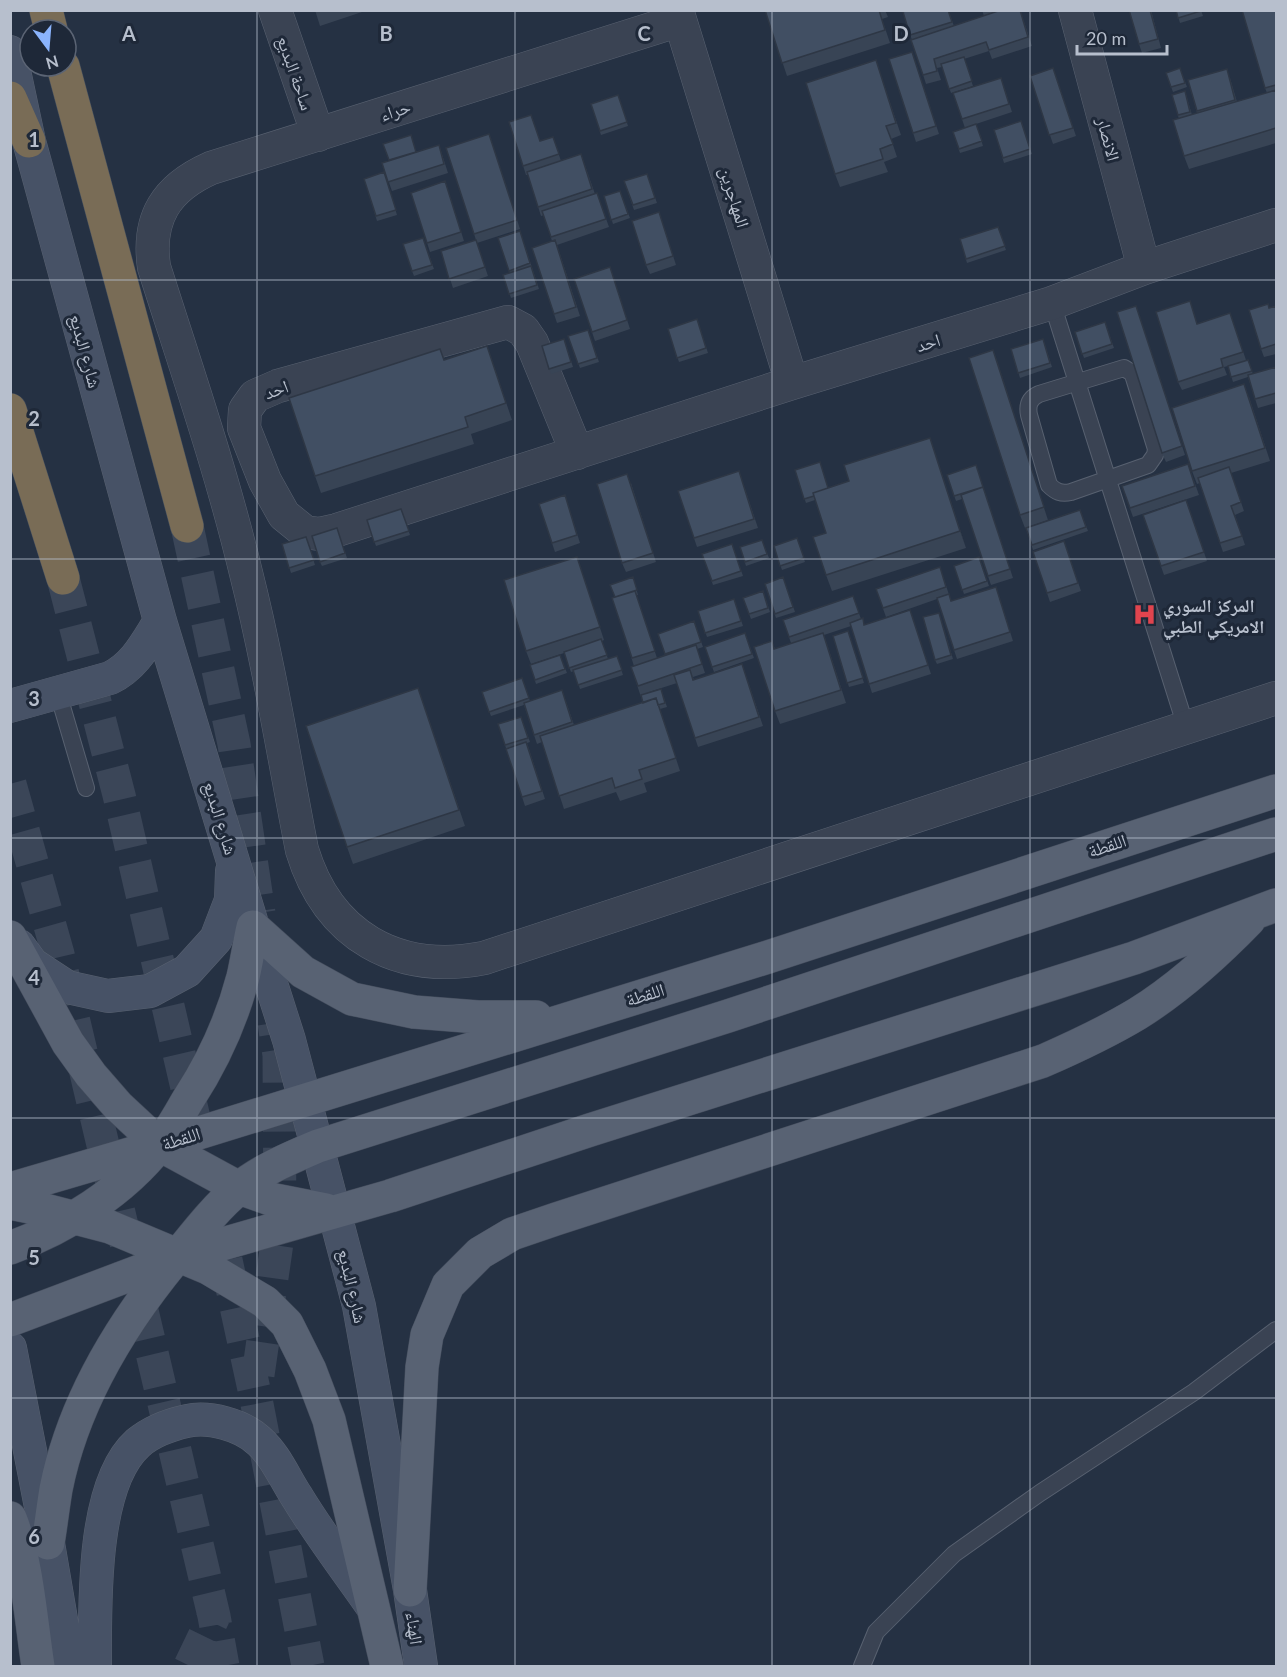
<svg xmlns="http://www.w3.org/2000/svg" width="1287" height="1677" font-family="Lato,'Noto Naskh Arabic',sans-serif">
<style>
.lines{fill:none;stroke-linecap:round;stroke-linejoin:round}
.highway-tunnel{stroke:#3b4658;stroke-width:33;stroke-dasharray:33 16;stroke-linecap:butt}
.lane-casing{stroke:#586170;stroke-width:18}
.street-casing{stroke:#586170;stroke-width:34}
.secondary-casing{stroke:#586170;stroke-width:34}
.primary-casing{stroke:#434c5c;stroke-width:34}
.highway-casing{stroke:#444e5d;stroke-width:34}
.lane{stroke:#3a4353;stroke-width:16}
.street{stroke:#3a4353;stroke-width:33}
.secondary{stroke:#475266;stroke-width:33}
.primary{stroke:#586273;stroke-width:33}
.highway{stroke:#796c56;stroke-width:33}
.wall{fill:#384455}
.shaded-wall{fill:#2e3745}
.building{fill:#414f63;stroke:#2e3745;stroke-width:1.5}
.grid{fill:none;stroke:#b7bfcd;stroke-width:1.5;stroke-opacity:0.55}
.labels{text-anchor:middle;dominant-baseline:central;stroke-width:6;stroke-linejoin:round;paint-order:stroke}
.street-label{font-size:18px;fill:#b7bfcd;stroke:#1e2838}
.poi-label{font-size:18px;font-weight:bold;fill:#b7bfcd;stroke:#1e2838;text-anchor:start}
.grid-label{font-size:20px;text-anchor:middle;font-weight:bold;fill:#b7bfcd;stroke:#1e2838;stroke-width:6;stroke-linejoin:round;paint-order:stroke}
</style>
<rect width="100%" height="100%" fill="#253143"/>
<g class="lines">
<path class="highway-tunnel" d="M187,526L234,744L259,913
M63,578L119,795L194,1118
M10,784L58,954L214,1616L223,1666
M226,1260L255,1394L308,1666
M258,1375L280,1222L279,1055L274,1023
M190,1666L214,1616"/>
<defs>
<path id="lane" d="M1052,303L1186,727
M1124,368L1132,373L1134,378L1156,449L1155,455L1148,465L1071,492C1061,494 1056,492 1049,485L1029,415C1027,405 1030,398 1039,394Z
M58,693L86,788
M862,1666L876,1632L954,1554L1040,1493L1194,1392L1276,1330"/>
<path id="street" d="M275,10L318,135
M677,10L792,383
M1075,10L1144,268
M680,20L211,168C166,188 147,218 154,267C186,368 221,469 246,573C269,664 284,758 302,850C328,936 397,975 484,958L1276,698
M577,453L532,343L523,330L508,322L278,386L255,396L245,410L244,428L265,481L284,515L305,532L319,534L337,530L792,383L1052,303L1144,268L1276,225"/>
<path id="secondary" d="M10,52L29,141L160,621L253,927L289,1040L359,1306L410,1590L421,1666
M10,706L110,678C135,666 146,643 160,621
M19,946L32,964L67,987L108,996L150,991L187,971L216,939L231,900L232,871
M10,1348L48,1543L69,1666
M95,1666C95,1608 91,1485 138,1443C152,1431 169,1425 187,1421C209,1416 242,1425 259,1441C276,1456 285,1479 297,1497C320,1535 347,1570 372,1606"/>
<path id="primary" d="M253,927L303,972L352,999L414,1012L478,1017H536
M10,937L68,1043L91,1075L118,1106L160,1145L239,1188L270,1199L326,1210
M10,1189L160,1145L768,957L1276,791
M10,1203L45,1210L110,1227L208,1268L265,1302L287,1324L310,1370L329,1420L387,1666
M10,1248C65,1228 124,1191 160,1144C171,1130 180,1113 189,1098C213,1061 232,1019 243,977C247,960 249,944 253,927
M10,1320L177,1257L390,1196L590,1130L1134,958L1276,905
M10,1518C27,1560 31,1621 38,1666
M48,1543C51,1525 53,1507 56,1489C73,1403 119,1327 174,1260C194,1236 213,1210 238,1189C261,1170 290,1158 318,1146L728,1016L1276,834
M410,1590L422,1367L427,1335L448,1285L480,1253L512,1234L556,1219L1043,1061C1075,1047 1107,1032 1137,1014C1179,988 1215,955 1249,920"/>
<path id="highway" d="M46,10L51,30
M63,66L187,526
M10,98L29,141
M10,410L63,578"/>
</defs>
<use href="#lane" class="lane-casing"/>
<use href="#street" class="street-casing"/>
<use href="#secondary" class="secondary-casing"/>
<use href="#primary" class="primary-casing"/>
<use href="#highway" class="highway-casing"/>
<use href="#lane" class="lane"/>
<use href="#street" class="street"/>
<use href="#secondary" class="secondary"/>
<use href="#primary" class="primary"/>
<use href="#highway" class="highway"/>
</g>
<path class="wall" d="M315,10H368L320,26Z
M765,10H885L888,17L882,19L890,43L787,76Z
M948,10L954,26L984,16L982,10H1020L1032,46L992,59L989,51L964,59L973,86L951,93L942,67L937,68L941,80L926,84L903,12Z
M1151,10L1161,48L1142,53L1139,44Z
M1176,10H1201L1203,16L1180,23Z
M1276,10V143L1189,169L1184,156L1179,119L1172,95L1185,91L1192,115L1197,113L1188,80L1230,78L1237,102L1267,93L1265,88Z
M912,52L939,134L916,142L889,59Z
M1053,68L1076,136L1053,144L1030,76Z
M1180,68L1187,87L1173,92L1166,73Z
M880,73L901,135L891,139L897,157L884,162L888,172L840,187L835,174Z
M1001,78L1012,112L976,124L983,146L960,153L953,132L965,128L953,93Z
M618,95L628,126L601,135L591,104Z
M1021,121L1032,154L1004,163L994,130Z
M509,122L540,141L553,137L561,161L581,154L595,194L597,193L609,227L557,245L580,316L557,323L532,248L552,241L544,215L541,216L528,175H526Z
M489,134L520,229L477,243L488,276L453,288L441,251L476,240L446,148Z
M439,145L448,173L392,191L382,163Z
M384,172L397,215L377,221L364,179Z
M647,174L657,203L634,210L624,181Z
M445,181L464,241L430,252L411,193Z
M620,191L630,218L613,224L604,196Z
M662,221L676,265L650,274L646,265Z
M998,227L1006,250L967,263L960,239Z
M520,231L539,289L511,298L503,275L510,273L498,238Z
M423,238L434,269L414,276L412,271Z
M610,267L630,329L595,341L574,279Z
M1136,306L1185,455L1166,462L1162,453Z
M1276,306V354L1264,357L1261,349L1269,308Z
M1230,313L1246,360H1248L1253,374L1276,367V403L1258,408L1248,377L1233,382L1228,366L1224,367L1227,375L1182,390L1178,382L1198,324Z
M697,319L708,353L679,362L668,329Z
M1105,322L1114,348L1084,358L1075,332Z
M588,330L599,362L580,368L568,336Z
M564,339L573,367L551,374L542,346Z
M1043,339L1052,367L1020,378L1011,349Z
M487,346L512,420L471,434L474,444L321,493L315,476L444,360Z
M993,350L1048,520L1025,528L1020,515Z
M1249,397L1270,461L1231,473L1244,511L1235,515L1245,545L1223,552L1200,483L1197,484L1192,471Z
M930,438L966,548L832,591L826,575V533L815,500L806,503L795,470L828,488L849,481Z
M1188,464L1199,495L1133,517L1122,486Z
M739,471L758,528L697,547L678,491Z
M947,475L983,487L1013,578L991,585L962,499L956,501Z
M631,483L656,562L626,572L622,563Z
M565,495L580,543L555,552L539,504Z
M1186,500L1207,561L1164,575L1143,515Z
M401,509L410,535L376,546L367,520Z
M1080,510L1088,531L1033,550L1026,528Z
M337,528L347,558L322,566L320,562Z
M306,537L315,565L291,573L282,544Z
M797,538L805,562L782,570L774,546Z
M762,540L769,558L746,566L740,547Z
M1064,541L1081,591L1050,602L1047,593Z
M732,544L743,576L713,585L702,554Z
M979,557L989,586L964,594L954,566Z
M940,567L951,601L996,587L1013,641L957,659L937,599L886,617L876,589Z
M581,570L604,640L602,641L608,659L617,656L623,675L580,689L574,671L571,672L564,653L531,664L526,651Z
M633,577L638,595H636L657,658L665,655L658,634L694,621L703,647L697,649L705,673L693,677L694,680L742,664L763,726L698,747L677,683L646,693L661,689L667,707L660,709L680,771L644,783L647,792L620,801L616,792L564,809L542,742L537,744L524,705L491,716L482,692L522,678L530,701L562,690L574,725L643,703L631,667L634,666L612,598L615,597Z
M783,577L795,612L776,618L765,584Z
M763,591L770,612L751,619L743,598Z
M853,596L861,619L865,625L910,610L931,674L872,693L851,626L824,635L846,703L780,724L775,711L772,641L775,649L791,643L783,620Z
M734,599L743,626L707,637L698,611Z
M939,613L953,659L937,664L935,660Z
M848,631L864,683L849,687L833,636Z
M745,633L754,658L714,672L705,647Z
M560,655L567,673L536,684L530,665Z
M424,705L465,826L353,864L347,847Z
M521,717L530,742L527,743L545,799L525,806L505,745Z"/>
<path class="shaded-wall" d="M993,350L998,363L1048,520L1044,507Z
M930,438L936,455L966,548L960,531Z"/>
<path class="building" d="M765,10H879L885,30L782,63Z
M907,10H948L952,22L910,35L903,12Z
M1001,10H1020L1028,37L989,50L986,42L934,59L937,71L923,75L911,40Z
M1129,10H1150L1158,39L1139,44Z
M1176,10H1201V11L1178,18Z
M1242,10H1276V85L1265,88Z
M912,52L936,126L913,133L889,59Z
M964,57L972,81L949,89L941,64Z
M876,60L896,123L886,126L893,144L880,149L883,159L835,174L806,83Z
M1053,68L1073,128L1049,135L1030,76Z
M1180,68L1185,83L1171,87L1166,73Z
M1227,69L1235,100L1197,111L1188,80Z
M1001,78L1009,104L962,119L953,93Z
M1276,90V128L1184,156L1173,120Z
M1185,91L1190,112L1178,115L1172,95Z
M618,95L627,122L600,131L591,104Z
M531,115L540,141L553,137L559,154L523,166L509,122Z
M1021,121L1030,149L1003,158L994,130Z
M976,124L982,141L959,149L953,132Z
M489,134L517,220L474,234L446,148Z
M411,135L416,152L389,160L383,144Z
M439,145L444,164L388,182L382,163Z
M581,154L592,189L538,207L527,172Z
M384,172L396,210L376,216L364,179Z
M647,174L655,198L633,205L624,181Z
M445,181L461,232L427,243L411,193Z
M620,191L628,214L611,220L604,196Z
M597,193L606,219L551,237L542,211Z
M659,212L673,256L646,265L632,221Z
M998,227L1005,246L966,259L960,239Z
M520,231L530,263L509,271L498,238Z
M423,238L432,265L412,271L403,244Z
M476,240L485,267L449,279L441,251Z
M555,240L576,307L554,314L532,248Z
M531,266L537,285L509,294L503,275Z
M610,267L627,320L592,332L574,279Z
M1190,301L1197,324L1230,313L1243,352L1221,359L1223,367L1178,382L1156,312Z
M1268,304L1269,308L1276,306V344L1261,349L1249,310Z
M1136,306L1182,446L1162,453L1117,312Z
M697,319L706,348L677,358L668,329Z
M1105,322L1112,344L1082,354L1075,332Z
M588,330L597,358L578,364L568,336Z
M564,339L571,362L549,369L542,346Z
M1043,339L1050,363L1018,373L1011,349Z
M487,346L506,403L465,417L468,427L315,476L289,398L440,349L444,360Z
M993,350L1044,507L1020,515L969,358Z
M1248,360L1252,371L1231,377L1228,366Z
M1276,367V393L1255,399L1248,375Z
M1244,384L1265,448L1192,471L1172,408Z
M930,438L960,531L826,575L813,537L826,533L813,493L849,481L844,465Z
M820,462L828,488L813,493L814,496L804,499L795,470Z
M1188,464L1195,486L1130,508L1122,486Z
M976,465L983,487L954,496L947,475Z
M1229,467L1241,502L1231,506L1242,536L1220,543L1198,478Z
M739,471L754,519L694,538L678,491Z
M627,474L653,553L622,563L597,484Z
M983,487L1010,569L988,576L961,495Z
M565,495L577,535L552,543L539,504Z
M1186,500L1204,552L1161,566L1143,515Z
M401,509L409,531L374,542L367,520Z
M1080,510L1086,527L1032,545L1026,528Z
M337,528L345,553L320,562L312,536Z
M306,537L314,560L289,568L282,544Z
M797,538L804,558L780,566L774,546Z
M762,540L767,554L745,562L740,547Z
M1064,541L1078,583L1047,593L1033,552Z
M732,544L741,571L712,581L702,554Z
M577,557L600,627L526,651L504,580Z
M979,557L987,581L962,590L954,566Z
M940,567L946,587L883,608L876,589Z
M633,577L637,590L615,597L610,585Z
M783,577L793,607L775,614L765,584Z
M996,587L1010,632L954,650L937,598L949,594L951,601Z
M635,591L655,651L632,658L612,598Z
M763,591L768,608L749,614L743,598Z
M853,596L859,613L789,637L783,620Z
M734,599L741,621L705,633L698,611Z
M910,610L928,665L869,684L850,623L863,618L864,625Z
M939,613L951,655L935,660L923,617Z
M694,621L701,642L665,654L658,634Z
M848,631L863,678L847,683L833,636Z
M745,633L752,654L712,667L705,647Z
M823,633L841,690L775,711L754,647L772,641L774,649Z
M601,639L607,655L569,668L564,652Z
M696,645L702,664L638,686L631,667Z
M560,655L565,669L535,680L530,665Z
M617,656L622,670L578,685L573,670Z
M742,664L759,717L695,738L674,675L690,670L693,680Z
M522,678L529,698L489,712L482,692Z
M418,688L459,810L347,847L306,726Z
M661,689L665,703L658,705L656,698L643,703L641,695Z
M562,690L572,722L534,735L524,703Z
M656,698L676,758L639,770L642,779L615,788L612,778L559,796L540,736Z
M521,717L528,738L505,745L498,724Z
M526,742L542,791L522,797L506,749Z"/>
<path class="grid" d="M257,10V1666M515,10V1666M772,10V1666M1030,10V1666M10,280H1276M10,559H1276M10,838H1276M10,1118H1276M10,1398H1276"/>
<defs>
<symbol id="hospital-bare" viewBox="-9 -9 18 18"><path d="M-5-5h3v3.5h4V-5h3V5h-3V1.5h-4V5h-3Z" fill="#e0444e" stroke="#1e2838" stroke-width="2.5" paint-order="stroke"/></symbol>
</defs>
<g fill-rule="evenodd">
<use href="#hospital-bare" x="1128" y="598" width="33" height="33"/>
</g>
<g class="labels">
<g class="street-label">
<text transform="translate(296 73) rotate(71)">ساحة البديع</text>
<text transform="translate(395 110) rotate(-18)">حراء</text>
<text transform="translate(1109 139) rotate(75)">الانصار</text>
<text transform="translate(735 197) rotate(73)">المهاجرين</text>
<text transform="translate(928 342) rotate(-17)">احد</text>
<text transform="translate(86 351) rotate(75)">شارع البديع</text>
<text transform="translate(276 389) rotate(-20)">احد</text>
<text transform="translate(221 818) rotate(73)">شارع البديع</text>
<text transform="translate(1107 845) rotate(-18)">اللقطة</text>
<text transform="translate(645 994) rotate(-17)">اللقطة</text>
<text transform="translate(181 1138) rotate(-17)">اللقطة</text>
<text transform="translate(353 1286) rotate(77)">شارع البديع</text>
<text transform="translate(415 1628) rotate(82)">الهناء</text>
</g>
<g class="poi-label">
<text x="1163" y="605">المركز السوري<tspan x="1163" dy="21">الامريكي الطبي</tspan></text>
</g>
</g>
<g class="grid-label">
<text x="129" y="41">A</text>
<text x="386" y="41">B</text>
<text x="644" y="41">C</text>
<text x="901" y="41">D</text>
<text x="34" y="147">1</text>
<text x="34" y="426">2</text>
<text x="34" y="706">3</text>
<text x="34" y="985">4</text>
<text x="34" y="1265">5</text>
<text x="34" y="1544">6</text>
</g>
<rect width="1287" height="1677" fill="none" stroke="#b7bfcd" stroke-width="24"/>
<g transform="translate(48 48) rotate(164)"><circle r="28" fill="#1e2838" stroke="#5b6474" stroke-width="1.5"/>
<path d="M0-4.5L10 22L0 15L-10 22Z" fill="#8bb4fd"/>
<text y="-9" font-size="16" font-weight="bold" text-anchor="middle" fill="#b7bfcd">N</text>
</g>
<path d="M1077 45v9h90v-9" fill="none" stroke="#b7bfcd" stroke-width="3"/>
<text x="1086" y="45" font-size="18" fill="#b7bfcd" stroke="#1e2838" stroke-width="4.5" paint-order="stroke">20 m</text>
</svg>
